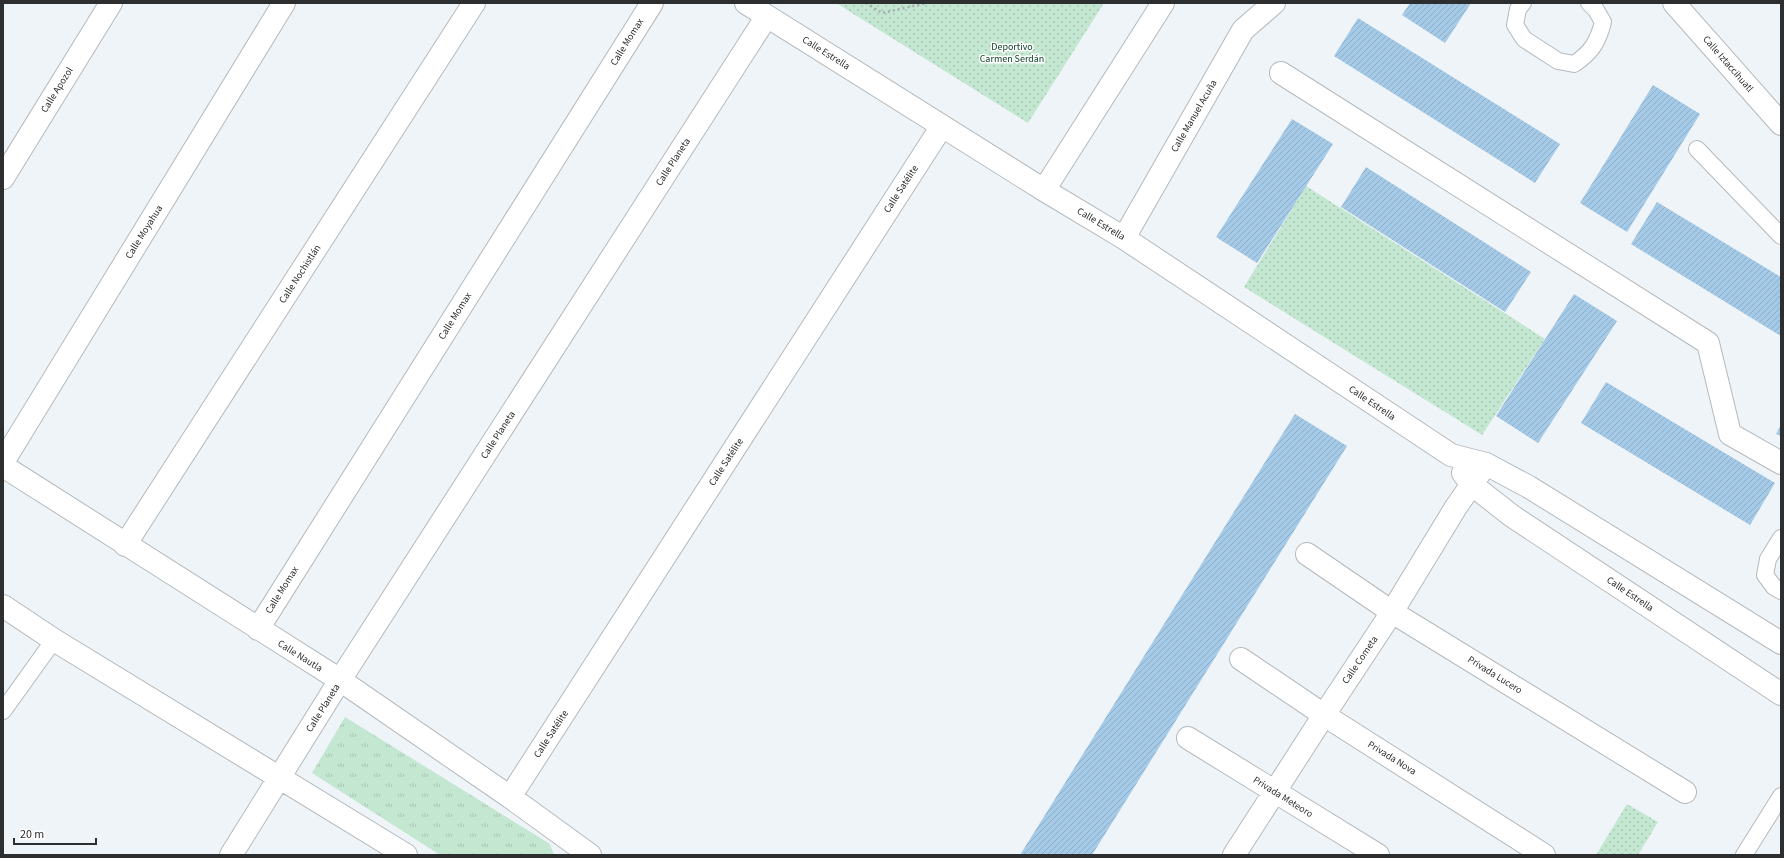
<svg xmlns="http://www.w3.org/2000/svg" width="1784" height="858" font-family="'Source Sans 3',sans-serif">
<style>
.grass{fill:url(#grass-tufts)}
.park{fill:url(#park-dots)}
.building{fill:url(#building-hatch)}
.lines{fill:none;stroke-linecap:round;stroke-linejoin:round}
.service-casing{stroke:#b4b9bd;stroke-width:18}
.pedestrian-casing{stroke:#b4b9bd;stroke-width:24}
.minor-casing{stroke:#b4b9bd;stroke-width:24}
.tertiary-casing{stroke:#b4b9bd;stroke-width:24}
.path{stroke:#a7abae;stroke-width:2.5;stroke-dasharray:2 3;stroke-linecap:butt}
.service{stroke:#fff;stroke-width:16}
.pedestrian{stroke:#fff;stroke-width:22}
.minor{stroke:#fff;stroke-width:22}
.tertiary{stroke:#fff;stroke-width:22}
.labels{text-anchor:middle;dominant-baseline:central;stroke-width:3;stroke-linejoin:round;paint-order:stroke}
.street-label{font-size:10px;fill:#2c2e2f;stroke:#fff}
.park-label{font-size:10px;fill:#0f4229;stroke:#fff}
</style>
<defs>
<pattern id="grass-tufts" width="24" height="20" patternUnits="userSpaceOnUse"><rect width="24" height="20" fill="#c4e7d1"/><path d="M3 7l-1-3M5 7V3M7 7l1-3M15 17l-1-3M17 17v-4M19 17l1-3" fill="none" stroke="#a9c6b4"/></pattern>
<pattern id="park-dots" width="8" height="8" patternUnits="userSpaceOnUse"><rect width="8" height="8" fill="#c4e7d1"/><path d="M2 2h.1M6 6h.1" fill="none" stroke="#a9c6b4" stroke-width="1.8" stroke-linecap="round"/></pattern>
<pattern id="building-hatch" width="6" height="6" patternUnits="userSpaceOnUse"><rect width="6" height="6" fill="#a5cae7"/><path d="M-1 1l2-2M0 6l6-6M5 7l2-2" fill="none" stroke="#8eaec6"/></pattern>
</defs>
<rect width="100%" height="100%" fill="#eff4f8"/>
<path class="grass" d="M345,717L550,844L554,855H440L312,773Z"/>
<path class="park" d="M836,3H1104L1028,123Z
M1306,186L1545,339L1482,435L1244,287Z
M1627,804L1658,822L1638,855H1596Z"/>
<path class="building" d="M1410,3H1471L1445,43L1402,15Z
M1358,18L1560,144L1535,183L1334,56Z
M1653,85L1700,114L1627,232L1580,203Z
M1292,119L1333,144L1257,263L1216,237Z
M1366,167L1531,272L1505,312L1341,207Z
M1657,202L1781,277V336L1631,244Z
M1574,294L1617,321L1538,443L1496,416Z
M1606,382L1775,483L1750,525L1581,423Z
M1295,414L1347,446L1092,855H1020Z
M1781,425V436L1776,434Z"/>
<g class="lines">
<defs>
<path id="service" d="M1523,3L1518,9L1515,25L1524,39L1558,61L1574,64C1591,53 1598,42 1603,22L1596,10L1589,3
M1697,149L1781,236
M1781,538L1768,559L1765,575L1774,587L1781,591
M3,711L54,640
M1744,855L1781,796"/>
<path id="pedestrian" d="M1281,73L1708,343L1730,434L1781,463"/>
<path id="minor" d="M746,3L1044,190L1124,238L1451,455L1486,464L1529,487L1781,643
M3,178L111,3
M1044,190L1163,3
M1124,238L1243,30L1274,3
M3,462L284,3
M3,466L340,680L510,797L590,855
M1463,473L1471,484L1512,516L1781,694
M125,545L474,3
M1307,554L1392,612L1685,792
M3,606L54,640L406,855
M258,629L652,3
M1241,659L1324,715L1544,855
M1188,738L1378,855
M510,797L942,126
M231,855L340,680L767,16
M1234,855L1324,715L1392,612L1456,507L1486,464"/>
<path id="tertiary" d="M1674,3L1781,124"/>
</defs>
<use href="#service" class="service-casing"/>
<use href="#pedestrian" class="pedestrian-casing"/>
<use href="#minor" class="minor-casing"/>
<use href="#tertiary" class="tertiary-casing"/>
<path class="path" d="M866,3L882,13L927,3"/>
<use href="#service" class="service"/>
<use href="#pedestrian" class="pedestrian"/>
<use href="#minor" class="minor"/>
<use href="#tertiary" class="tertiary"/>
</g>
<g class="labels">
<g class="street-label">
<text transform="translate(627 42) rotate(-58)">Calle Momax</text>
<text transform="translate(826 53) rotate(32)">Calle Estrella</text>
<text transform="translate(1728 64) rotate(49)">Calle Iztaccihuatl</text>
<text transform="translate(57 90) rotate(-58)">Calle Apozol</text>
<text transform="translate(1194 116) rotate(-60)">Calle Manuel Acuña</text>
<text transform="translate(673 162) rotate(-57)">Calle Planeta</text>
<text transform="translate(901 189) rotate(-57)">Calle Satélite</text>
<text transform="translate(1101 224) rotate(31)">Calle Estrella</text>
<text transform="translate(144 232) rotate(-58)">Calle Moyahua</text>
<text transform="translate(300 274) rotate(-57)">Calle Nochistlán</text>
<text transform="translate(455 316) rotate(-58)">Calle Momax</text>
<text transform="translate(1372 403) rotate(34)">Calle Estrella</text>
<text transform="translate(498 435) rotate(-57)">Calle Planeta</text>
<text transform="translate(726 462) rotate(-57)">Calle Satélite</text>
<text transform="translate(282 590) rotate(-58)">Calle Momax</text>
<text transform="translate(1630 594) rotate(34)">Calle Estrella</text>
<text transform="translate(300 656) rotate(32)">Calle Nautla</text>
<text transform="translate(1360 660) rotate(-56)">Calle Cometa</text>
<text transform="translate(1495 675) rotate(32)">Privada Lucero</text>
<text transform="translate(323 708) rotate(-58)">Calle Planeta</text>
<text transform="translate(551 734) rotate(-57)">Calle Satélite</text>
<text transform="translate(1392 758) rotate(32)">Privada Nova</text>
<text transform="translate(1283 797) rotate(32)">Privada Meteoro</text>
</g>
<g class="park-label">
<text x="1012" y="47">Deportivo<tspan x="1012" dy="12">Carmen Serdán</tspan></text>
</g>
</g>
<rect width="1784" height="858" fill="none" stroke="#2c2e2f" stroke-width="8"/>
<path d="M14 838v6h82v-6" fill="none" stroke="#2c2e2f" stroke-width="2"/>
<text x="20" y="838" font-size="12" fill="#2c2e2f" stroke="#ffffff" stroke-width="3" paint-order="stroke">20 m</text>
</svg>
